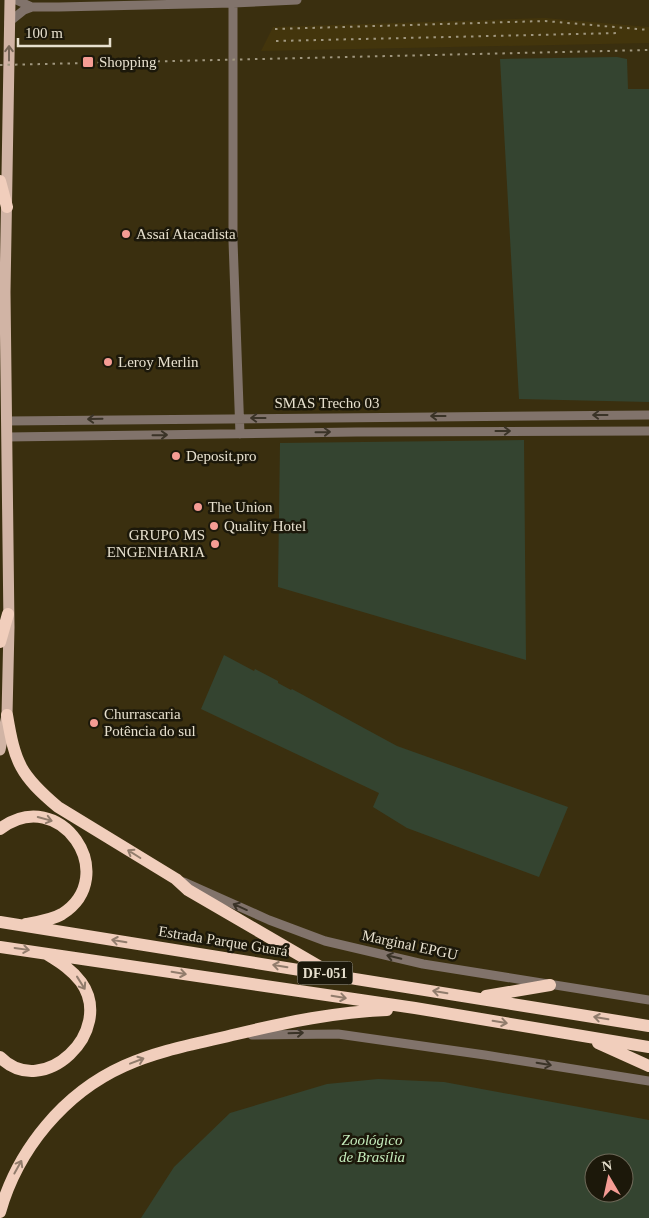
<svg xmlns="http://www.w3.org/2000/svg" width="649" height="1218" font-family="Georgia,serif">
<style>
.built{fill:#43350c}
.green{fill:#344430;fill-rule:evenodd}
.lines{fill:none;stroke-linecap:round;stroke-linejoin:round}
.minor{stroke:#81736b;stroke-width:9}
.major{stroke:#d1b4a5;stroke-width:11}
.highway{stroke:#f1cebc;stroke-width:12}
.rail{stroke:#a0977f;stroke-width:2;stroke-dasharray:2.5 5;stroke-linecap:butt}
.oneway{stroke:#766658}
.oneway2{stroke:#3a3327}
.oneway3{stroke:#917c6c}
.poi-dot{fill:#f59c94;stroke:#1c180a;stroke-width:2}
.labels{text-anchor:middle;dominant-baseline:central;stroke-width:5;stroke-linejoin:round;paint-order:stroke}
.shield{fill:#1c180a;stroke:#aaa493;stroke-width:1}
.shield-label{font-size:14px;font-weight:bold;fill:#e7e0ce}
.poi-label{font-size:15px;fill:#e7e0ce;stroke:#1c180a;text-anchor:start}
.street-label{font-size:15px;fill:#e7e0ce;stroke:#1c180a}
.park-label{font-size:15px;font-style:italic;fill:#c4ebbb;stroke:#1c180a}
</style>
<rect width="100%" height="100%" fill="#3a2f0f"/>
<path class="built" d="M544,18L649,27V43L261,51L273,27Z"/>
<path class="green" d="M617,57L627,59L628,89H649V402L519,399L500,59Z
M524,440L526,660L278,587L280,443Z
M224,655L254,671L255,669L278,681V683L291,690L292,689L397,746L568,807L539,877L407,828L373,807L379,793L201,709Z
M378,1079L444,1082L649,1120V1218H141L174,1167L230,1113L327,1084ZM594,1163H624V1193H594Z"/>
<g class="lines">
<path class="minor" d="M16,0L32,7H59L233,3L297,0
M233,3V241L240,434
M9,22L24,10L32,7
M6,421L649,415
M7,437L356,432L649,431
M184,882L269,920L325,941L423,964L649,1000
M252,1035L338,1034L485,1055L649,1081"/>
<path class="major" d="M0,750L7,715L9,627L5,292L10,0"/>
<path class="highway" d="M0,181L7,207
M0,642L8,614
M7,715C15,763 20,775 58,807L176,879L188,890L327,971
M0,829C60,783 122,876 62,914C52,920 38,922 26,924
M0,922L649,1026
M0,947L415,1008L649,1047
M486,996L550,985
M598,1043L649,1066
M0,1057C43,1101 116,1031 81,982C72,970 61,963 48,955
M0,1212C18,1149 64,1093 124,1066C159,1050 200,1043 237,1034C287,1022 336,1012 387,1010"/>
<path class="rail" d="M275,29L545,21L649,30
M276,41L619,33
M0,65L649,50"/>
</g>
<defs><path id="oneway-shaft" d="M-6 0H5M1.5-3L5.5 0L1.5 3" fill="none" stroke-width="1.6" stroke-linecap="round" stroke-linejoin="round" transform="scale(1.25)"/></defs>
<use class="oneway" href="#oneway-shaft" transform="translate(9 53) rotate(-90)"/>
<g class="oneway2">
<use href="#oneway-shaft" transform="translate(600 415) rotate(180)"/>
<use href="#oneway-shaft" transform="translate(438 416) rotate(180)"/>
<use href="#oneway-shaft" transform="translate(258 418) rotate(180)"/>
<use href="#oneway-shaft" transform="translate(95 419) rotate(179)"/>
<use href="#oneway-shaft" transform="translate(503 431)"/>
<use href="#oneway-shaft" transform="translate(323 432) rotate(-1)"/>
<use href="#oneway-shaft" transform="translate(160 435) rotate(-1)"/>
<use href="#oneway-shaft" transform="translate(240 907) rotate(-156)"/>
<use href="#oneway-shaft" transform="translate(394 957) rotate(-167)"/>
<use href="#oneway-shaft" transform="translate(296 1033) rotate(-2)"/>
<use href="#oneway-shaft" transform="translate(544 1064) rotate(10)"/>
</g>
<g class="oneway3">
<use href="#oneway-shaft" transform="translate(45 819) rotate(15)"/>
<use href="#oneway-shaft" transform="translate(134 854) rotate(-148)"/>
<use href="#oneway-shaft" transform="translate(119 941) rotate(-171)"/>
<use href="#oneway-shaft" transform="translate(22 949) rotate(8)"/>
<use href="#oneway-shaft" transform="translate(280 966) rotate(-171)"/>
<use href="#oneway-shaft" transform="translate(179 973) rotate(9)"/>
<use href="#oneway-shaft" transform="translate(81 983) rotate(58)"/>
<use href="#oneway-shaft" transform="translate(440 992) rotate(-171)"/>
<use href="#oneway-shaft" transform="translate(339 997) rotate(9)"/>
<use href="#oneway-shaft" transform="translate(601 1018) rotate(-171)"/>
<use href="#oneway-shaft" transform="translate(500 1022) rotate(9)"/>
<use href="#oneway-shaft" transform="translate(137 1061) rotate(-21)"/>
<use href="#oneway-shaft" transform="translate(18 1167) rotate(-61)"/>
</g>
<g class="poi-dot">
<rect x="82" y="56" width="12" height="12" rx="2.5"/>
<circle cx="126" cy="234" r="5"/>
<circle cx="108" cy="362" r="5"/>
<circle cx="176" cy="456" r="5"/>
<circle cx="198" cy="507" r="5"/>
<circle cx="214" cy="526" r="5"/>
<circle cx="215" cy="544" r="5"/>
<circle cx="94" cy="723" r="5"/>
</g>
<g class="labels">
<rect class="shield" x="297.5" y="961.5" width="55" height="23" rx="4"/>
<g class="shield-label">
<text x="325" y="973">DF-051</text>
</g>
<g class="poi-label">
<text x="99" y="62">Shopping</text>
<text x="136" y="234">Assaí Atacadista</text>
<text x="118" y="362">Leroy Merlin</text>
<text x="186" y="456">Deposit.pro</text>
<text x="208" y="507">The Union</text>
<text x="224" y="526">Quality Hotel</text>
<text x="205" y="535" text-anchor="end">GRUPO MS<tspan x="205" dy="17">ENGENHARIA</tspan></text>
<text x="104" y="714">Churrascaria<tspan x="104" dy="17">Potência do sul</tspan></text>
</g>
<g class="street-label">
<text x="327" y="403">SMAS Trecho 03</text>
<text transform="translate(223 941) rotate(9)">Estrada Parque Guará</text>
<text transform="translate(410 945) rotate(12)">Marginal EPGU</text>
</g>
<g class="park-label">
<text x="372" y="1140">Zoológico<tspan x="372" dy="17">de Brasília</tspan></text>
</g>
</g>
<g transform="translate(609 1178) rotate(351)"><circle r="24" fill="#1c180a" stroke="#6d6858"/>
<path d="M0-4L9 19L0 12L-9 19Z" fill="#f59c94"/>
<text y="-8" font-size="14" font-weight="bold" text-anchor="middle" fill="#e7e0ce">N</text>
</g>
<path d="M18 38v8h92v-8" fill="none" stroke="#e7e0ce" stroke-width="2.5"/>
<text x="25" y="38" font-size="15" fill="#e7e0ce" stroke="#1c180a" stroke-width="4" paint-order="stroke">100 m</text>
</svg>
